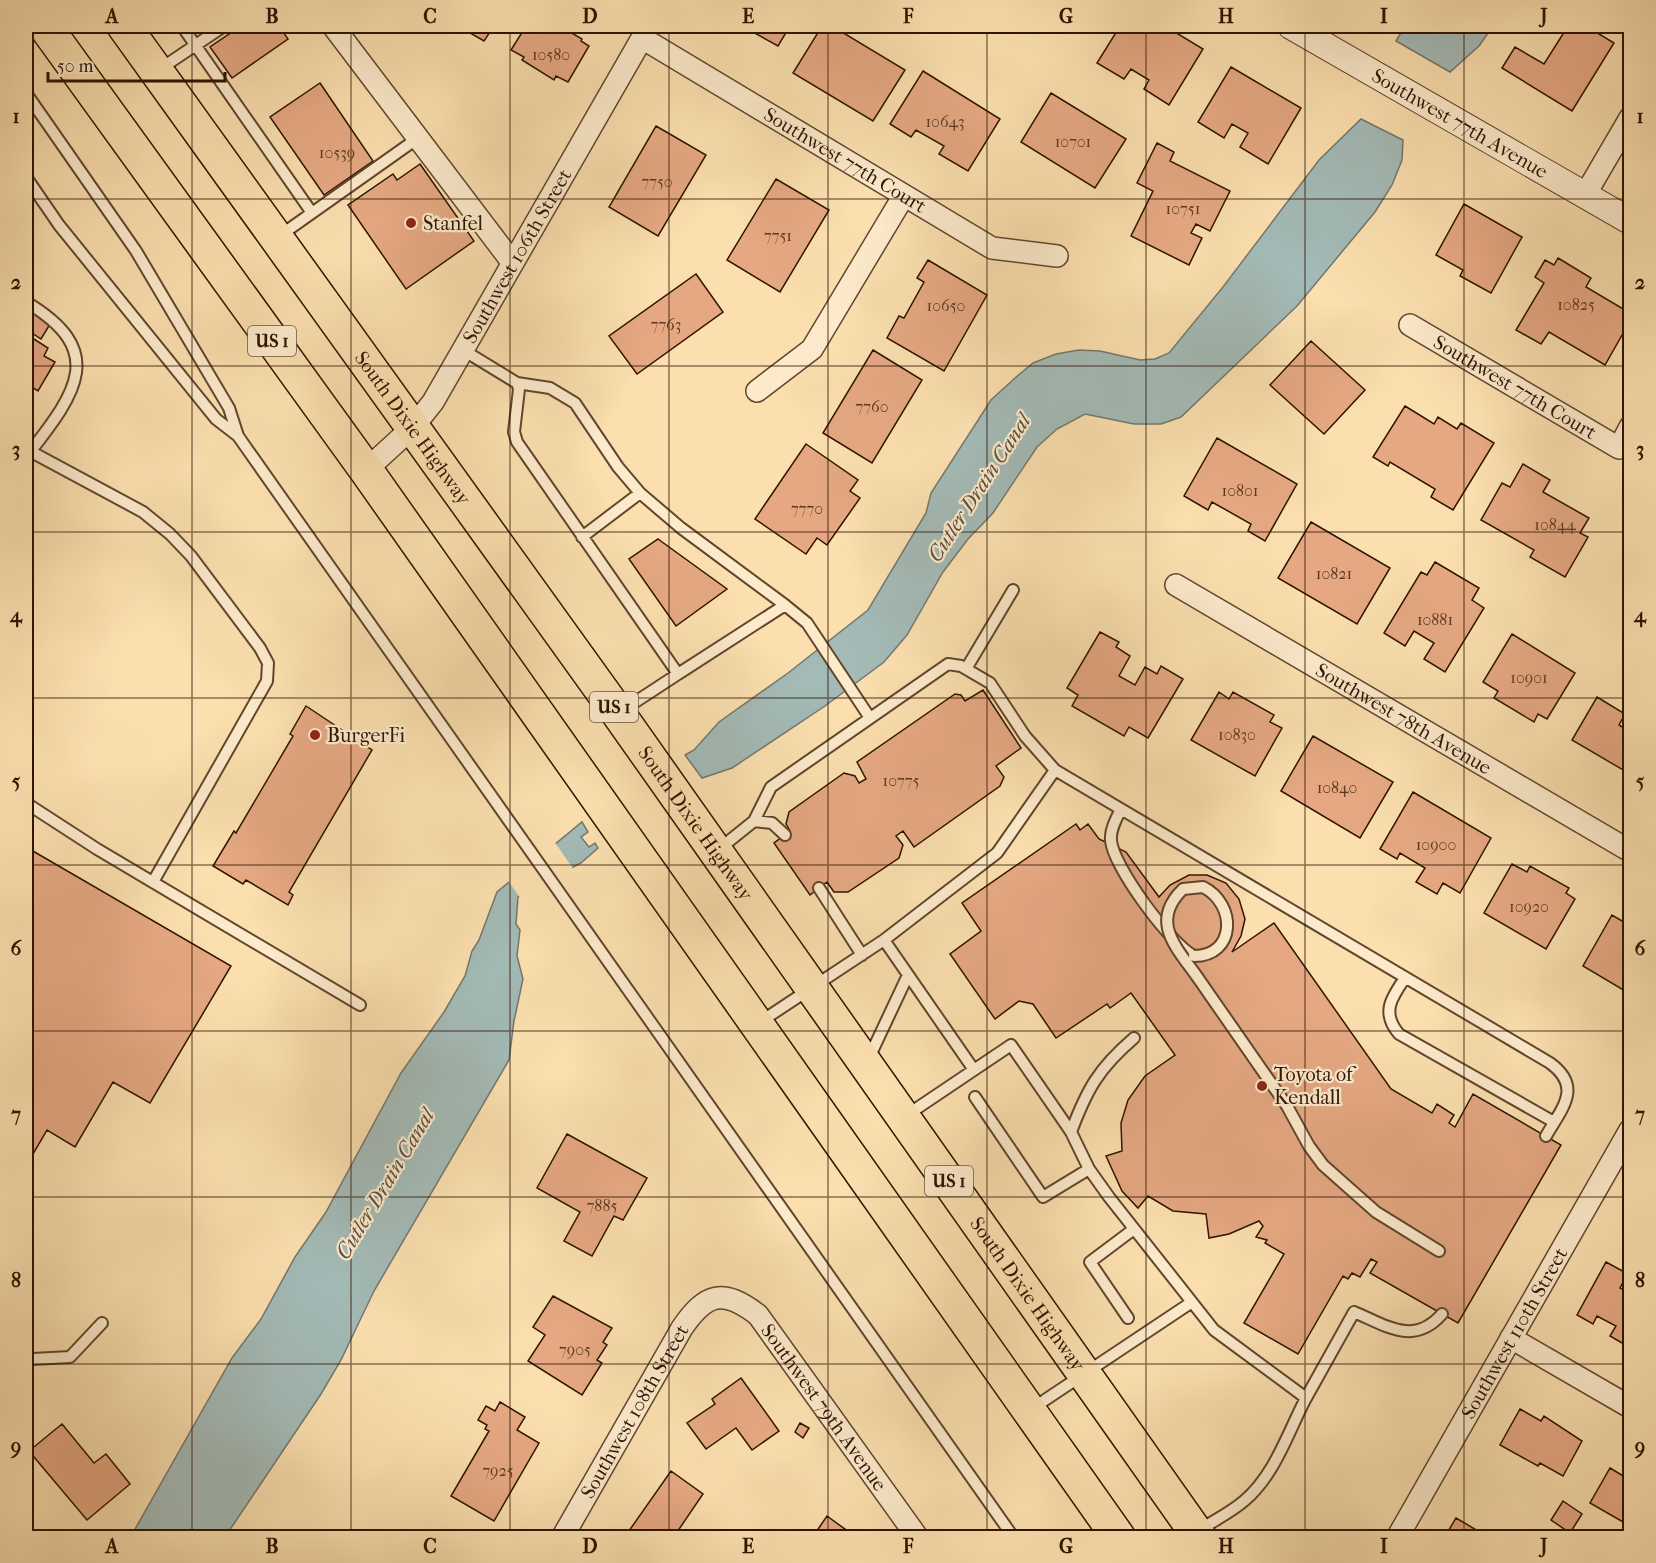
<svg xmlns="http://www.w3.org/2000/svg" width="1656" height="1563" font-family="'IM FELL French Canon',serif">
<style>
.water{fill:#a3bab6;stroke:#74776d;stroke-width:1.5}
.pier{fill:#fbdfaf}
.building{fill:#e5a883;stroke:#2e1300;stroke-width:1.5}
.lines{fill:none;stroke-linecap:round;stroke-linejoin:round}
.service-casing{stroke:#61462c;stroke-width:14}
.minor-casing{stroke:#61462c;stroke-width:24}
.tertiary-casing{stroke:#61462c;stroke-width:28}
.trunk-casing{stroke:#2e1300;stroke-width:36}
.service{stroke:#fceacb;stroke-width:10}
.minor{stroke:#fceacb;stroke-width:21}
.tertiary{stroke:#fceacb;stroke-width:26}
.trunk{stroke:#fbdfaf;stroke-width:33}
.service-bridge-casing{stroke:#61462c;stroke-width:14;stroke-linecap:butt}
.service-bridge{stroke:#fceacb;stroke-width:10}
.grid{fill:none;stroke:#2e1300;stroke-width:1.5;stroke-opacity:0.55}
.poi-dot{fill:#8f2418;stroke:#fceacb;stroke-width:2}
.labels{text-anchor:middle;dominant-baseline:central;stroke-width:4.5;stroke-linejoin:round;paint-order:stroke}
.number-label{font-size:16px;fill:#5c3821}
.shield{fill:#fceacb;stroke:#6c543d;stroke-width:1.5}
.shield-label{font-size:18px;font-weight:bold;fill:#2e1300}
.street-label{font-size:20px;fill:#2e1300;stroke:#fceacb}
.poi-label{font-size:20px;fill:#2e1300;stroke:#fceacb;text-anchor:start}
.water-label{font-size:21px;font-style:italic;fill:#574d40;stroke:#fceacb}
.neatline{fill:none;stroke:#2e1300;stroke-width:2}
.grid-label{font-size:20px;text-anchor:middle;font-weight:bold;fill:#2e1300}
</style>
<rect width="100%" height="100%" fill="#fbdfaf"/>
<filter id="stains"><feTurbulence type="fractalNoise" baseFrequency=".00333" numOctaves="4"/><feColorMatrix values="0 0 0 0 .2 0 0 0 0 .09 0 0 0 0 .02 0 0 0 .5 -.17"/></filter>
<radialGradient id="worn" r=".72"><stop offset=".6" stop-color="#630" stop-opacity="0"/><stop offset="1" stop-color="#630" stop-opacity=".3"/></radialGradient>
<path class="water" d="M1405,26H1493L1479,46L1450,72L1396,41Z
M1361,119L1403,140L1402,160L1392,185L1375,212L1297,306L1181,417L1161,424H1134L1085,414L1057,429L1037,447L993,513L968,539L943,572L907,635L884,662L825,706L732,768L702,778L685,755L694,750L719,722L788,673L868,610L926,513L931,493L991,400L1015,378L1033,363L1056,354L1079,350L1100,351L1140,360L1155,359L1169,353L1223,287L1319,160Z
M582,822L588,832L581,837L589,847L595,843L598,848L581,863L518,897L516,924L520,930L517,956L523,979L514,1021L509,1060L374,1291L341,1360L321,1394L225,1537L130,1538L232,1358L261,1319L295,1257L326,1212L401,1073L444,1012L465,976L472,951L479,940L497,892Z"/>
<path class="pier" d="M554,841L574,870L521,899L507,879Z"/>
<path class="building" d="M241,26H279L288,39L232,78L210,47Z
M458,26H494L484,41Z
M526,26H560L582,39L581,41L589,46L568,82L556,76L554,80L522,60L524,57L511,50Z
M742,26H790L778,46Z
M822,26H832L905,70L873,121L793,73Z
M1120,26H1165L1203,49L1169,105L1144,89L1149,80L1131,69L1124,79L1097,63Z
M1568,26H1586L1614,43L1572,111L1502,68L1515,47L1544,64Z
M1231,67L1301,108L1268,164L1240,147L1248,133L1232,124L1224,138L1198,122Z
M923,71L1000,119L968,171L939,154L944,146L916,130L911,137L890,124Z
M320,83L373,161L324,195L270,117Z
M1051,93L1126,139L1095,188L1021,142Z
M656,126L706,155L658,236L609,207Z
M1157,143L1174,152L1170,161L1230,191L1210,231L1196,224L1191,233L1202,238L1189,265L1131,236L1153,191L1137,183Z
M420,164L474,241L406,289L348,205L393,174L397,180Z
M776,179L829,210L780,292L727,260Z
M1464,204L1522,237L1491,293L1460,276L1463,270L1436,255Z
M1558,258L1591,278L1586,287L1630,313V321L1605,365L1549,332L1541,344L1516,330L1544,283L1535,277L1545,260L1554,265Z
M928,260L987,295L944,371L887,338L899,316L904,318L924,282L917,278Z
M696,274L723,312L637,374L609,336Z
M31,301L55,316L41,339L26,329V311Z
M26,334L48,348L44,356L55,362L38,391L27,384L26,387Z
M1311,341L1365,390L1324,434L1270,385Z
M873,350L922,380L872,463L823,433Z
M1405,406L1434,424L1438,417L1457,429L1461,423L1494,443L1453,510L1431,497L1435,489L1390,462L1388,466L1373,457Z
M1217,438L1297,484L1265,541L1248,531L1251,524L1212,502L1208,510L1184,496Z
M806,444L858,480L850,491L860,498L827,545L817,538L806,554L755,519Z
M1523,464L1550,480L1543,492L1589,518L1580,533L1588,537L1565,577L1530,557L1534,550L1481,520L1502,483L1510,487Z
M1311,522L1390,568L1357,624L1278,578Z
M658,539L727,589L676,626L629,559Z
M1435,562L1479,588L1472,600L1484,608L1445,672L1424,659L1434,643L1414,631L1405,646L1384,633L1421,572L1427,575Z
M1100,632L1119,642L1116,647L1130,656L1119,676L1135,685L1145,667L1157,674L1161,666L1183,679L1148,738L1129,727L1124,736L1072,706L1078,695L1067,688Z
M1512,634L1575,673L1547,719L1538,714L1534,722L1494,698L1498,691L1483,682Z
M983,690L1021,748L996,766L1004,777L1000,786L914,847L903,831L896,836L903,845L899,858L848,892H834L827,882L810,895L774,843L790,831L786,824L789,812L844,773L855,776L859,783L866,779L857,762L955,694L961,695L965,701Z
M1219,692L1229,699L1233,692L1274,715L1270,722L1282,728L1255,776L1191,740Z
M1597,697L1625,714L1619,725L1630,732V774L1572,740Z
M306,706L372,750L289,892L293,895L288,905L246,880L243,884L213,866L234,831L236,833L293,736L290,734Z
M1313,736L1393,782L1360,838L1281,791Z
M1413,792L1491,838L1460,893L1443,883L1437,894L1416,882L1425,868L1400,853L1397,859L1380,849Z
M1076,824L1080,830L1088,824L1099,839L1126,852L1159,897L1170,885L1189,875H1207L1226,883L1239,899L1245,919L1241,936L1232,952L1274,923L1391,1089L1432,1113L1437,1104L1454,1115L1449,1123L1455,1127L1473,1094L1561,1145L1458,1323L1370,1273L1377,1262L1371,1259L1360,1277L1352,1273L1348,1279L1343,1276L1298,1354L1244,1323L1284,1254L1265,1243L1267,1240L1256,1237L1263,1226L1259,1221L1229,1234L1209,1238L1206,1214L1173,1211L1148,1196L1138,1208L1122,1191L1106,1156L1122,1151L1121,1123L1128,1100L1145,1076L1175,1055L1131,993L1110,1008L1107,1004L1056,1038L1033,1004L1019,1001L995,1019L950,954L981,931L962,903Z
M26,847L231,966L150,1103L113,1082L75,1147L47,1130L26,1166Z
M1512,864L1527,872L1530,866L1569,888L1566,893L1575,899L1546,949L1484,913Z
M1627,913L1630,915V994L1583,966L1612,915L1622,921Z
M567,1134L647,1178L623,1220L614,1216L592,1256L564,1241L580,1212L537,1188Z
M1606,1262L1628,1274L1620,1288L1630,1293V1340L1627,1346L1610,1336L1616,1326L1597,1316L1593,1324L1577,1315Z
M553,1296L612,1328L603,1342L607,1345L597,1360L602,1363L582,1395L528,1361L545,1335L533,1327Z
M741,1378L779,1431L752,1450L736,1428L706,1449L687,1423L715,1404L712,1399Z
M500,1402L525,1417L517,1430L539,1443L494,1521L451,1496L489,1431L485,1429L487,1425L478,1420L486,1406L495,1411Z
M1520,1409L1541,1421L1544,1416L1582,1441L1563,1476L1540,1463L1538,1466L1500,1445Z
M800,1423L809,1428L803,1438L795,1432Z
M62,1424L94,1463L106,1454L130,1484L87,1520L29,1451Z
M1610,1468L1630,1480V1510L1623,1522L1590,1503Z
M671,1471L703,1494L673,1538H624Z
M1563,1501L1582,1514L1570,1533L1551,1520Z
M827,1516L849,1532L845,1538H812Z
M1456,1518L1490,1538H1444Z"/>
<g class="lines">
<defs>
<path id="service" d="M182,26L312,213
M160,69L224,26
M26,93L136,251L229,408L238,436
M26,177L59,225L216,419L238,436L1014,1538
M278,237L418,138
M26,302C107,350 77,392 30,452
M463,350L517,383L519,389L514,432L517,442L678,674L785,605L681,528L640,493
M517,383L550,388L575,403L618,467L640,493L582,537
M26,449L143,512L170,534L191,556L260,648L268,663L267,681L153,882
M785,605L807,623L870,718
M966,669L1013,590
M620,712L678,674
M26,803L97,849L360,1005
M1121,809C1116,819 1110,830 1111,840C1112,865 1171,945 1194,956
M754,821L772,823L785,835
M718,850L754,821L771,787L948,664L961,666L990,683L1025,736L1055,770
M819,888L862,955
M884,940L974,1070
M1198,978L1287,1106L1309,1146L1323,1165L1376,1212L1439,1251
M1405,978C1391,998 1381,1013 1399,1034L1554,1122
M760,1022L884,940L997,853L1055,770L1550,1063C1583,1087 1562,1108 1546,1136
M868,1060L908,975
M975,1097L1043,1197L1089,1169
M907,1115L1011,1045L1071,1132L1089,1169L1109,1197L1214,1330L1306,1398L1354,1312C1387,1326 1414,1346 1442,1314
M1071,1132C1087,1089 1099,1068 1134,1038
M1128,1318L1090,1262L1134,1229
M26,1355L33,1359L70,1357L102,1323
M1033,1408L1192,1302
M1198,1531C1213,1521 1230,1513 1244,1501C1275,1475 1288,1432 1306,1398"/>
<g id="minor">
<path d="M333,26L512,262"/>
<path id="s1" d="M642,38L992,248L1057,256"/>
<path d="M1585,195L1630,118"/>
<path id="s2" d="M1410,325L1619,448L1630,427"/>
<path d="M757,391L812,349L903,197"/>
<path id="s3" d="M366,470L413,427L433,402L649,26"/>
<path id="s4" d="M1176,585L1630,851"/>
<path d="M1511,1338L1630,1407"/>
<path id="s5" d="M562,1538L682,1328C706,1293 723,1288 758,1315L918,1538"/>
<path id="s6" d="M1397,1538L1630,1130"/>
</g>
<g id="tertiary">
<path id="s7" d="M1291,26L1630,221"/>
</g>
<g id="trunk">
<path d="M45,26L366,470L1119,1538"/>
<path id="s8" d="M124,26L618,713L1200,1538"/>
</g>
</defs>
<use href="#service" class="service-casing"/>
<use href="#minor" class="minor-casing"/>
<use href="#tertiary" class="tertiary-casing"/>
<use href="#trunk" class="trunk-casing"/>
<use href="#service" class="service"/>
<use href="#minor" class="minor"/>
<use href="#tertiary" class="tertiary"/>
<use href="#trunk" class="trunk"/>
<defs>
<path id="service-bridge" d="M1194,956C1236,956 1237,904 1203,887L1183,889C1149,922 1177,948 1198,978"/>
</defs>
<use href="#service-bridge" class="service-bridge-casing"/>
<use href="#service-bridge" class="service-bridge"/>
</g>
<path class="grid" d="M192,26V1538M351,26V1538M510,26V1538M669,26V1538M828,26V1538M987,26V1538M1146,26V1538M1305,26V1538M1464,26V1538M26,199H1630M26,366H1630M26,532H1630M26,698H1630M26,865H1630M26,1031H1630M26,1197H1630M26,1364H1630"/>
<g class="poi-dot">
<circle cx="411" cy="223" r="6"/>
<circle cx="315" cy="735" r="6"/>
<circle cx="1262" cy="1086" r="6"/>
</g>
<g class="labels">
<g class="number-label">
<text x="551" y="54">10580</text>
<text x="945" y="121">10643</text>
<text x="1073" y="141">10701</text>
<text x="337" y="152">10539</text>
<text x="657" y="181">7750</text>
<text x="1183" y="208">10751</text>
<text x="778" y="235">7751</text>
<text x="1576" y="304">10825</text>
<text x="946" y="305">10650</text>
<text x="666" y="324">7763</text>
<text x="872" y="406">7760</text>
<text x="1240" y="490">10801</text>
<text x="807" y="508">7770</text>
<text x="1555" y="524">10844</text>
<text x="1334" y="573">10821</text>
<text x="1435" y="619">10881</text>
<text x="1529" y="677">10901</text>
<text x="1237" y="734">10830</text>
<text x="901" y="780">10775</text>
<text x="1337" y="787">10840</text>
<text x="1436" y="844">10900</text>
<text x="1529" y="906">10920</text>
<text x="602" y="1205">7885</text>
<text x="575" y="1349">7905</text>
<text x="498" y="1470">7925</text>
</g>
<g class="shield">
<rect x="248" y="326" width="48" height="30" rx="4.5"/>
<rect x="590" y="692" width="48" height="30" rx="4.5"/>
<rect x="925" y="1166" width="48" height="30" rx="4.5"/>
</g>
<g class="shield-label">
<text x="272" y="341">US 1</text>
<text x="614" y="707">US 1</text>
<text x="949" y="1181">US 1</text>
</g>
<g class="street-label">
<text stroke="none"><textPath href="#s7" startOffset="195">Southwest 77th Avenue</textPath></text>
<text stroke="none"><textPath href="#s1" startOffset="237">Southwest 77th Court</textPath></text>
<text stroke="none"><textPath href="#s3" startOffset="264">Southwest 106th Street</textPath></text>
<text stroke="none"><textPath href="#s2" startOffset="122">Southwest 77th Court</textPath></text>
<text stroke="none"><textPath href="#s8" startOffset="495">South Dixie Highway</textPath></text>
<text stroke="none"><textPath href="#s4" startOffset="264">Southwest 78th Avenue</textPath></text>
<text stroke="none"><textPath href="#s8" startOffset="981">South Dixie Highway</textPath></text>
<text stroke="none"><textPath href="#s8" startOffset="1557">South Dixie Highway</textPath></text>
<text stroke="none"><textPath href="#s6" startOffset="236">Southwest 110th Street</textPath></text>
<text stroke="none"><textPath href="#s5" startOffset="448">Southwest 79th Avenue</textPath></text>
<text stroke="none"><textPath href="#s5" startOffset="146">Southwest 108th Street</textPath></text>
</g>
<g class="poi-label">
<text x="423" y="223">Stanfel</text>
<text x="327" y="735">BurgerFi</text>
<text x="1274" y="1074">Toyota of<tspan x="1274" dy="23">Kendall</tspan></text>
</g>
<g class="water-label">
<text transform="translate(979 488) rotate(-57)">Cutler Drain Canal</text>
<text transform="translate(385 1184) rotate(-59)">Cutler Drain Canal</text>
</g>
</g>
<rect width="1656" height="1563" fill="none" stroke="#fbdfaf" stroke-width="66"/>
<path d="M48 72v9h177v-9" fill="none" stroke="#2e1300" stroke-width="3"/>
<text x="57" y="72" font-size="18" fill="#2e1300" stroke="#fceacb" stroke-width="4.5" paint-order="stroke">50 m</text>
<rect x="33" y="33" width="1590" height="1497" class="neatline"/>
<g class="grid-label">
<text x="112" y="23">A</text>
<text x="272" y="23">B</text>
<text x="430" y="23">C</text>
<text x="590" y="23">D</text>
<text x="748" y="23">E</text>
<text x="908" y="23">F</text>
<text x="1066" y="23">G</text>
<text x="1226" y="23">H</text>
<text x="1384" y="23">I</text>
<text x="1544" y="23">J</text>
<text x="16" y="123">1</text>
<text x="1640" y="123">1</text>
<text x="16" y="289">2</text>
<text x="1640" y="289">2</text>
<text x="16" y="456">3</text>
<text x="1640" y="456">3</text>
<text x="16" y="622">4</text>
<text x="1640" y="622">4</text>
<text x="16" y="788">5</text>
<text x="1640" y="788">5</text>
<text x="16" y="955">6</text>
<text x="1640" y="955">6</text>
<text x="16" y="1121">7</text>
<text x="1640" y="1121">7</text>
<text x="16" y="1287">8</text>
<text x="1640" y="1287">8</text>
<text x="16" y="1454">9</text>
<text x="1640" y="1454">9</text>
<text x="112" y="1553">A</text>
<text x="272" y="1553">B</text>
<text x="430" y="1553">C</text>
<text x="590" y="1553">D</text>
<text x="748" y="1553">E</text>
<text x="908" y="1553">F</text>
<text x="1066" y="1553">G</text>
<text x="1226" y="1553">H</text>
<text x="1384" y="1553">I</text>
<text x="1544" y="1553">J</text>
</g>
<rect width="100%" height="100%" filter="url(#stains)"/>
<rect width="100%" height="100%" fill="url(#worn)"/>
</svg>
